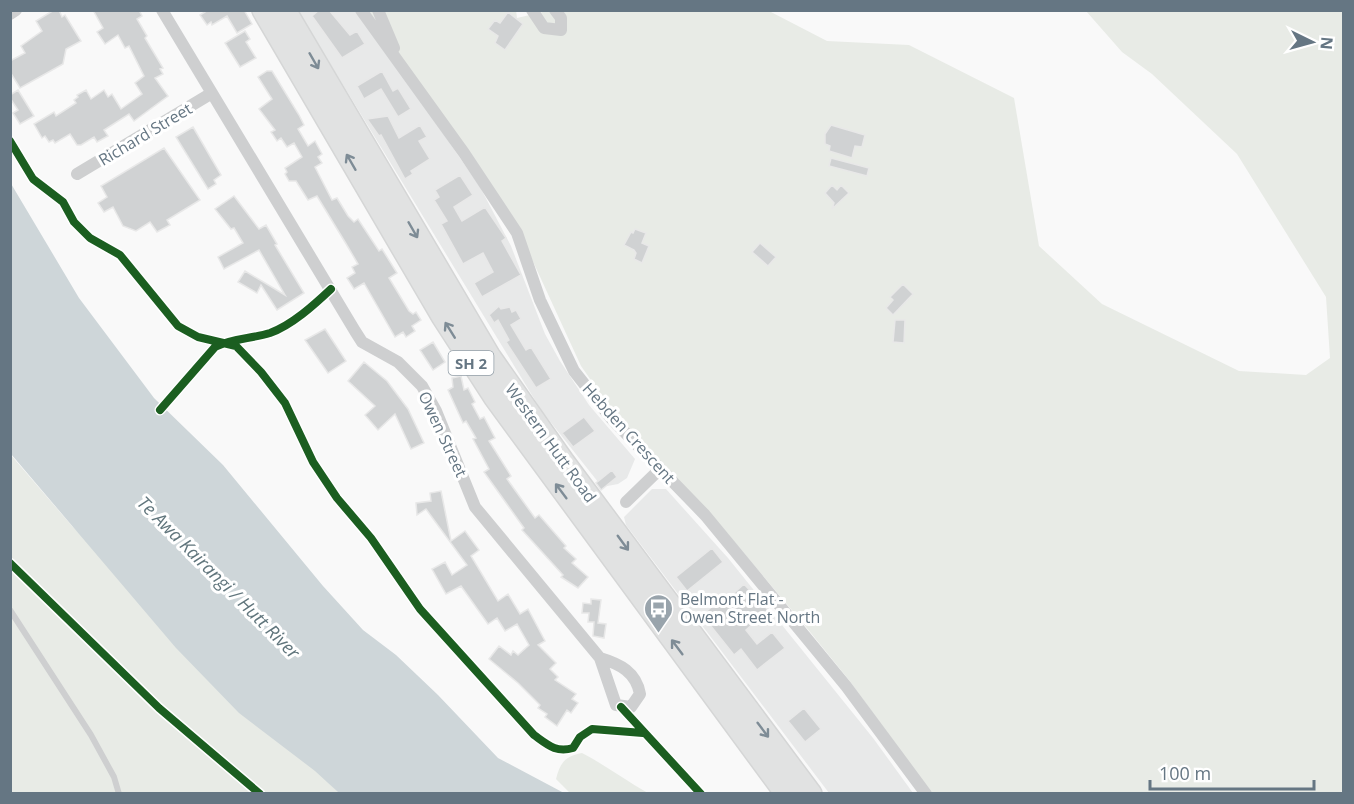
<svg xmlns="http://www.w3.org/2000/svg" width="1354" height="804" font-family="'Open Sans',sans-serif">
<style>
.built{fill:#e8e9e9}
.green{fill:#e8ebe6}
.water{fill:#ced6d9}
.building{fill:#d0d2d3;stroke:#e8e8e8;stroke-width:1.5}
.lines{fill:none;stroke-linecap:round;stroke-linejoin:round}
.highway-casing{stroke:#d5d6d6;stroke-width:24}
.lane{stroke:#cecfd0;stroke-width:6}
.street{stroke:#cecfd0;stroke-width:12}
.highway{stroke:#e1e2e2;stroke-width:21}
.cycleway-casing{stroke:#fff;stroke-width:11}
.cycleway{stroke:#1b5e20;stroke-width:8}
.oneway{stroke:#7e8c96}
.labels{text-anchor:middle;dominant-baseline:central;stroke-width:6;stroke-linejoin:round;paint-order:stroke}
.shield{fill:#fff;stroke:#939fa8;stroke-width:1.5}
.shield-label{font-size:15px;font-weight:bold;fill:#657683}
.street-label{font-size:16px;fill:#657683;stroke:#fff}
.poi-label{font-size:16px;fill:#657683;stroke:#fff;text-anchor:start}
.water-label{font-size:18px;font-style:italic;fill:#60757c;stroke:#fff}
</style>
<rect width="100%" height="100%" fill="#f9f9f9"/>
<path class="built" d="M298,11H356L380,42L480,187L511,246L545,334L560,361L589,405L635,459L627,478L618,484L602,487L541,410Z
M652,489H666L728,558L873,738L913,793H829L626,525L624,517Z"/>
<path class="green" d="M516,10L517,18L551,10L769,11L827,41L909,45L1014,98L1039,246L1102,304L1239,371L1306,375L1330,358L1326,297L1237,154L1152,74L1122,52L1086,11H1343V793H931L849,680L806,627L711,514L614,413L581,366L519,231L365,11Z
M10,454L72,526L339,793H11Z
M582,753C605,765 625,780 648,793H570L556,779C560,763 565,756 582,753Z"/>
<path class="water" d="M10,182L79,298L154,398L223,465L323,586L363,630L396,655L438,695L498,758L564,793H339L315,771L239,713L176,648L11,454Z"/>
<path class="building" d="M54,10H59L62,17L65,15L81,41L66,49L63,64L20,88L10,72V61L25,53L21,46L42,31L36,21Z
M93,10H139L142,16L137,19L147,36L145,38L163,68L160,69L163,74L155,78L168,96L134,121L129,114L104,130L108,136L97,142L94,137L81,145H77L70,134L55,143L53,140L49,142L45,136L42,138L34,124L54,112L56,116L76,103L74,100L78,97L77,95L86,90L91,99L104,90L108,97L112,94L121,109L142,94L135,83L144,76L129,46L125,48L118,35L105,44L97,32L103,28Z
M208,10H244L252,24L237,33L227,16L212,25L211,22L207,25L200,15Z
M319,10H329L350,35L357,31L365,44L342,58L312,16Z
M508,12L523,24L505,50L495,43L498,36L488,29L495,20L500,23Z
M245,31L250,39L246,42L256,58L240,67L225,43Z
M267,71H272L299,115L304,125L298,129L308,146L315,141L322,154L318,157L322,163L315,167L332,200L337,198L348,216L354,222L358,219L379,251L382,249L397,273L389,278L409,311L413,314L416,312L421,320L412,326L415,331L406,337L403,332L395,337L364,283L354,289L347,278L355,273L352,267L358,264L345,242L317,196L308,200L296,181H289L285,174L287,172L285,168L302,157L294,143L287,147L281,138L277,141L271,132L275,130L259,109L272,99L258,77Z
M382,71L393,91L398,88L411,109L398,117L381,89L364,99L357,86Z
M18,90L34,116L20,124L13,113L18,110L10,98V95Z
M388,116L399,138L420,125L427,137L419,141L430,159L411,171L413,174L405,179L381,135L379,136L367,119Z
M831,125L865,135L862,147L855,146L852,158L829,151L830,146L825,144V134Z
M193,127L221,175L214,180L216,184L208,189L176,137Z
M164,148L200,200L167,220L170,225L157,232L150,222L136,231L123,226L113,207L104,212L98,203L107,197L101,186Z
M831,158L869,168L867,176L829,166Z
M460,175L473,195L454,207L462,221L485,207L506,238L502,241L521,275L482,297L474,283L493,272L483,253L463,264L441,224L447,221L434,200L439,197L435,190Z
M832,185L837,190L841,185L849,193L832,209L834,203L825,193Z
M234,196L259,229L266,225L277,244L275,245L304,293L277,310L261,285L257,293L238,282L245,271L285,295L259,250L224,269L218,257L243,243L234,228L231,229L215,209Z
M635,229L646,233L642,243L649,246L642,263L634,259L636,253L634,250L624,245L631,232L633,233Z
M760,243L776,257L768,266L752,252Z
M903,284L913,294L893,315L886,308L893,300L890,297Z
M499,306L501,309L510,307L512,312L516,310L521,319L511,325L526,350L531,347L551,379L536,388L506,342L509,340L498,320L494,323L489,315Z
M895,320H905L904,343L893,342Z
M325,329L346,361L328,373L305,340Z
M433,342L445,362L433,370L420,350Z
M364,362L387,381L408,409L424,443L411,449L395,414L378,430L365,415L375,406L348,381Z
M461,376L464,390L468,388L475,402L472,404L480,419L484,417L495,438L489,441L511,476L507,479L535,518L539,515L566,546L564,548L576,559L572,563L588,577L578,588L561,577L563,575L522,530L524,528L484,472L489,469L473,439L476,438L466,421L463,423L448,390L453,387L452,378Z
M584,417L595,431L573,447L562,433Z
M612,470L617,477L601,490L596,483Z
M441,491L451,541L465,531L479,550L471,556L498,601L508,594L520,614L528,609L545,641L538,645L556,663L550,669L558,677L555,680L576,694L572,699L578,703L571,713L567,710L557,726L545,717L547,714L538,708L540,705L518,683L489,659L499,646L511,655L513,651L518,655L529,645L517,624L505,631L497,618L488,624L461,586L446,594L432,569L445,562L452,575L467,565L426,509L417,515L416,503L431,501L430,493Z
M712,548L723,562L687,591L676,577Z
M744,584L768,610L746,630L757,644L772,632L785,648L757,670L741,649L734,655L702,615L721,599L724,602Z
M591,599L601,600L598,623L606,624L604,638L593,636L594,622H588L589,613H582L583,603L591,604Z
M804,708L821,729L805,742L788,721Z"/>
<g class="lines">
<defs>
<path id="highway" d="M263,10L442,316L495,398L786,794
M285,10L490,357L563,461L811,794"/>
</defs>
<use href="#highway" class="highway-casing"/>
<path class="lane" d="M10,610L91,735L114,777L119,794"/>
<path class="street" d="M162,10L355,331L362,342L398,362L422,386L436,411L475,507L600,658L616,705L631,707L640,694C636,672 620,664 600,658
M361,10L464,153L517,233L540,300L574,371L611,418L705,515L846,686L926,794
M378,10L394,48
M532,10L544,28L561,30V18L555,10
M10,14L16,10
M77,174L212,93
M626,502L659,470"/>
<use href="#highway" class="highway"/>
<defs>
<path id="cycleway" d="M10,141L33,179L63,202L74,222L90,238L120,255L178,326L198,337L236,346L261,372L285,403L313,462L337,498L371,538L420,609L534,735C548,745 556,753 573,748L580,737L592,729L643,733
M160,410L215,347C232,338 251,339 270,333C292,325 314,305 331,289
M10,563L159,708L260,794
M621,707L701,794"/>
</defs>
<use href="#cycleway" class="cycleway-casing"/>
<use href="#cycleway" class="cycleway"/>
</g>
<defs><path id="oneway-shaft" d="M-6 0H5M1.5-3L5.5 0L1.5 3" fill="none" stroke-width="1.6" stroke-linecap="round" stroke-linejoin="round" transform="scale(1.5)"/></defs>
<g class="oneway">
<use href="#oneway-shaft" transform="translate(314 61) rotate(60)"/>
<use href="#oneway-shaft" transform="translate(351 162) rotate(-120)"/>
<use href="#oneway-shaft" transform="translate(413 230) rotate(60)"/>
<use href="#oneway-shaft" transform="translate(450 330) rotate(-122)"/>
<use href="#oneway-shaft" transform="translate(561 491) rotate(-127)"/>
<use href="#oneway-shaft" transform="translate(623 543) rotate(54)"/>
<use href="#oneway-shaft" transform="translate(677 647) rotate(-127)"/>
<use href="#oneway-shaft" transform="translate(763 730) rotate(53)"/>
</g>
<defs>
<symbol id="bus-pin" viewBox="-11 -11 22 30"><path d="M0 17L-7.5 6A9.5 9.5 0 1 1 7.5 6Z" fill="#99a4ac" stroke="#fff"/><path d="M-5-6H5V4H4V6H2V4H-2V6H-4V4H-5ZM-3.5-4V0h7V-4ZM-3.5 1.2v1.5H-2V1.2ZM2 1.2v1.5H3.5V1.2Z" fill="#fff"/></symbol>
</defs>
<g fill-rule="evenodd">
<use href="#bus-pin" x="642" y="592" width="33" height="45"/>
</g>
<g class="labels">
<rect class="shield" x="448.5" y="351" width="45" height="24" rx="4.5"/>
<g class="shield-label">
<text x="471" y="363">SH 2</text>
</g>
<g class="street-label">
<text transform="translate(145 134) rotate(-31)">Richard Street</text>
<text transform="translate(629 433) rotate(48)">Hebden Crescent</text>
<text transform="translate(443 434) rotate(65)">Owen Street</text>
<text transform="translate(551 443) rotate(54)">Western Hutt Road</text>
</g>
<g class="poi-label">
<text x="680" y="599">Belmont Flat -<tspan x="680" dy="18">Owen Street North</tspan></text>
</g>
<g class="water-label">
<text transform="translate(219 577) rotate(45)">Te Awa Kairangi / Hutt River</text>
</g>
</g>
<rect width="1354" height="804" fill="none" stroke="#657683" stroke-width="24"/>
<g transform="translate(1312 42) rotate(95)" stroke="#ffffff" stroke-width="4.5" paint-order="stroke">
<path d="M0-4.5L10 22L0 15L-10 22Z" fill="#657683"/>
<text y="-9" font-size="16" font-weight="bold" text-anchor="middle" fill="#657683">N</text>
</g>
<path d="M1150 780v9h164v-9" fill="none" stroke="#657683" stroke-width="3"/>
<text x="1159" y="780" font-size="18" fill="#657683" stroke="#ffffff" stroke-width="4.5" paint-order="stroke">100 m</text>
</svg>
